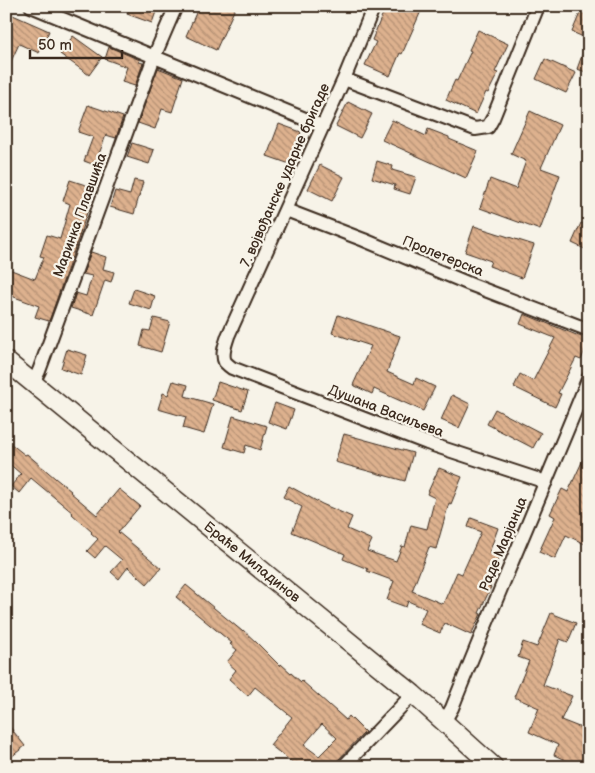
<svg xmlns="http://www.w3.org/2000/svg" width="595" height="773" font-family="'Balsamiq Sans',sans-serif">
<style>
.building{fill:url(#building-back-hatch);stroke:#3b2a1e;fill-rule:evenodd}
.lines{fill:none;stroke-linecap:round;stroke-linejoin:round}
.lane-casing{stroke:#3b2a1e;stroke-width:10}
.street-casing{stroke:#3b2a1e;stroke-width:16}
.secondary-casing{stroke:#3b2a1e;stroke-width:21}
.path{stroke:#3b2a1e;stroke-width:2.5;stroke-dasharray:4 4;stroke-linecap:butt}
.lane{stroke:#f7f3e8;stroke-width:6}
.street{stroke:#f7f3e8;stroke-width:12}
.secondary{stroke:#f7f3e8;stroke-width:18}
.labels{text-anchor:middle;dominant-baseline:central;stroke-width:4.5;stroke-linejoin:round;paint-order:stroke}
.street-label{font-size:14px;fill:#3b2a1e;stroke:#f7f3e8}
</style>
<defs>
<pattern id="building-back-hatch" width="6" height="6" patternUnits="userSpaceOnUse" patternTransform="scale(1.25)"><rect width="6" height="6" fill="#ddb18e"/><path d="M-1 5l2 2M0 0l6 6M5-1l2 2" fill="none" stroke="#b49073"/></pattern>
</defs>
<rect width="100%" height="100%" fill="#f7f3e8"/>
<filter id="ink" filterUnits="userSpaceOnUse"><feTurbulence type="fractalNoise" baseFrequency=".02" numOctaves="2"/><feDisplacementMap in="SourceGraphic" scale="10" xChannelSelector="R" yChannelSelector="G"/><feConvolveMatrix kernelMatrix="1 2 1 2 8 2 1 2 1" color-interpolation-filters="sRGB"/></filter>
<g filter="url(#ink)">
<path class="building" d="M130,6H158L152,23L127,14Z
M199,6H236L216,50L186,36Z
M386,6H412L421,11L402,54L400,53L390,76L365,65L376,42L372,40Z
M583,6H589V73L577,69L588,39L572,32Z
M6,12L49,31L39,53L19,44L6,72Z
M478,30L508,44L495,72L498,73L488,93L486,92L476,114L446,100L455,80L457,81L471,51L469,50Z
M73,36L102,57L89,75L60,54Z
M109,47L140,60L139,62L143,63L135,86L122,82L127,67L105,59Z
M545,59L576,73L566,93L536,79Z
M158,68L183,78L172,112L162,109L155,129L138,123Z
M348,102L372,114L360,138L336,126Z
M88,105L123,117L116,138L106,135L95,165L84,161L93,137L78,132Z
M530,111L560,125L541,168L560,175L540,230L480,208L490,179L516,189L526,161L511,154Z
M392,120L426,136L428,129L449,137V139L478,151L466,178L382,140Z
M279,124L301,132L290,164L267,156Z
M132,143L154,150L149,164L127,157Z
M377,161L393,166L392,170L416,177L410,194L394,189L395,185L372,178Z
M320,165L344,177L332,201L308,189Z
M70,180L95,188L80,234L49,321L35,317L39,306L6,294V268L35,279L44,257L40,256L47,235L60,239L70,204L63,201Z
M134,180L143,182L134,214L110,207L115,191L130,195Z
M581,223L589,226V251L572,243Z
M474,226L534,245L522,278L489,266L491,261L465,252Z
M91,252L106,257L103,269L114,272L111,282L105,280L93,315L71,308L76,293L86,296L92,276L83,274Z
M134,289L155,296L151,310L129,303Z
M524,314L589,340L581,360L576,358L558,393L561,394L555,407L514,387L520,374L533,381L555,338L520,324Z
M338,315L400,336L387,372L414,384L416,378L435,387L423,411L374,389L372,394L353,385L371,346L332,333Z
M154,318L170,322L161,352L140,346L144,330L150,331Z
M67,349L87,355L81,375L61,368Z
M173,381L188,385L185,396L213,404L204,434L183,428L186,417L158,409L163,393L168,395Z
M218,382L248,392L242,410L212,400Z
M452,395L470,404L459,428L441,420Z
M275,403L294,410L287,429L268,422Z
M495,409L541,433L533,448L487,424Z
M233,416L267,426L260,450L246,445L244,453L224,447Z
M344,434L413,453L405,481L335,462Z
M6,440L25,455L27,454L55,478L71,491L70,492L97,515L119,489L140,506L118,532L161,568L147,584L128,567L119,579L111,572L122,560L105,546L95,558L87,551L98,539L91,533L92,532L72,514L73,513L31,478L19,493L11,486L21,474L6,461Z
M589,447V546L566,535L555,559L539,552L555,517L550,514L562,489L568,492Z
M439,468L462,477L451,504L449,503L436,549L429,547L412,591L443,604L457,572L462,574L481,532L468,527L471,518L498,528L489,553L499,557L487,585L491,587L479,613L481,614L471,635L445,623L440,633L419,624L426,609L408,601L406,607L387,600L394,581L367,571L368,569L343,559L345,554L292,532L302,507L283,497L289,486L322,504L352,517L347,529L372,540L367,551L396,561L402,546L405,547L411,525L427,529L435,498L427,494Z
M186,585L242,631L243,630L257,643L280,666L281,664L301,682L302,681L346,720L349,716L365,732L337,761L335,767H298L270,745L292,717L255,687L248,696L229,679L236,670L227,662L237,650L230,644L232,643L176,597ZM322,724L337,738L319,756L304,745Z
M551,613L576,623L568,642L560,639L543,685L572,696L561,720L589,731V767H580L554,755L558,745L529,732L539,708L514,697L529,661L518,657L523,642L537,647Z
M6,722L25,746L6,761Z"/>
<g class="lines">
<defs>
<path id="lane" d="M6,378L14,369"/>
<path id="street" d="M31,6L322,126
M374,6L344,79L228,336C226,343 221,354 225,362C227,364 229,366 232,368L427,443L546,482
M344,79L475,129L488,127L493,118L538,6
M286,210L364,240L472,285L589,330
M33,383L39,371L154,57L176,6
M444,722L452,708C496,597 544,488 589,377
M343,767L413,694"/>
<path id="secondary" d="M6,361L413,694L494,767"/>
</defs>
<use href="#lane" class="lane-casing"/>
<use href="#street" class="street-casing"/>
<use href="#secondary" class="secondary-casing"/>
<path class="path" d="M6,765L8,767"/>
<use href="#lane" class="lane"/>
<use href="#street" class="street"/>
<use href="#secondary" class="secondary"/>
</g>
</g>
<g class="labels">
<g class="street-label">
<text transform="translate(285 175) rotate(-66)">7. војвођанске ударне бригаде</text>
<text transform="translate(80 215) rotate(-70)">Маринка Плавшића</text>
<text transform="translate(443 256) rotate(22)">Пролетерска</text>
<text transform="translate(386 411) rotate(21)">Душана Васиљева</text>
<text transform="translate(503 544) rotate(-67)">Раде Марјанца</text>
<text transform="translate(252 562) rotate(39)">Браће Миладинов</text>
</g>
</g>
<rect width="595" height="773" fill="none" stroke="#f7f3e8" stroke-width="25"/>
<rect x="12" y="12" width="570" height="748" fill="none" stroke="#3b2a1e" stroke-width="2" filter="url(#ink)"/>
<path d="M30 50v8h92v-8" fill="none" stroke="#3b2a1e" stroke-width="2.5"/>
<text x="38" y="50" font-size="15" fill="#3b2a1e" stroke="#f7f3e8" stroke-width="4" paint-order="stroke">50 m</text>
</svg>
